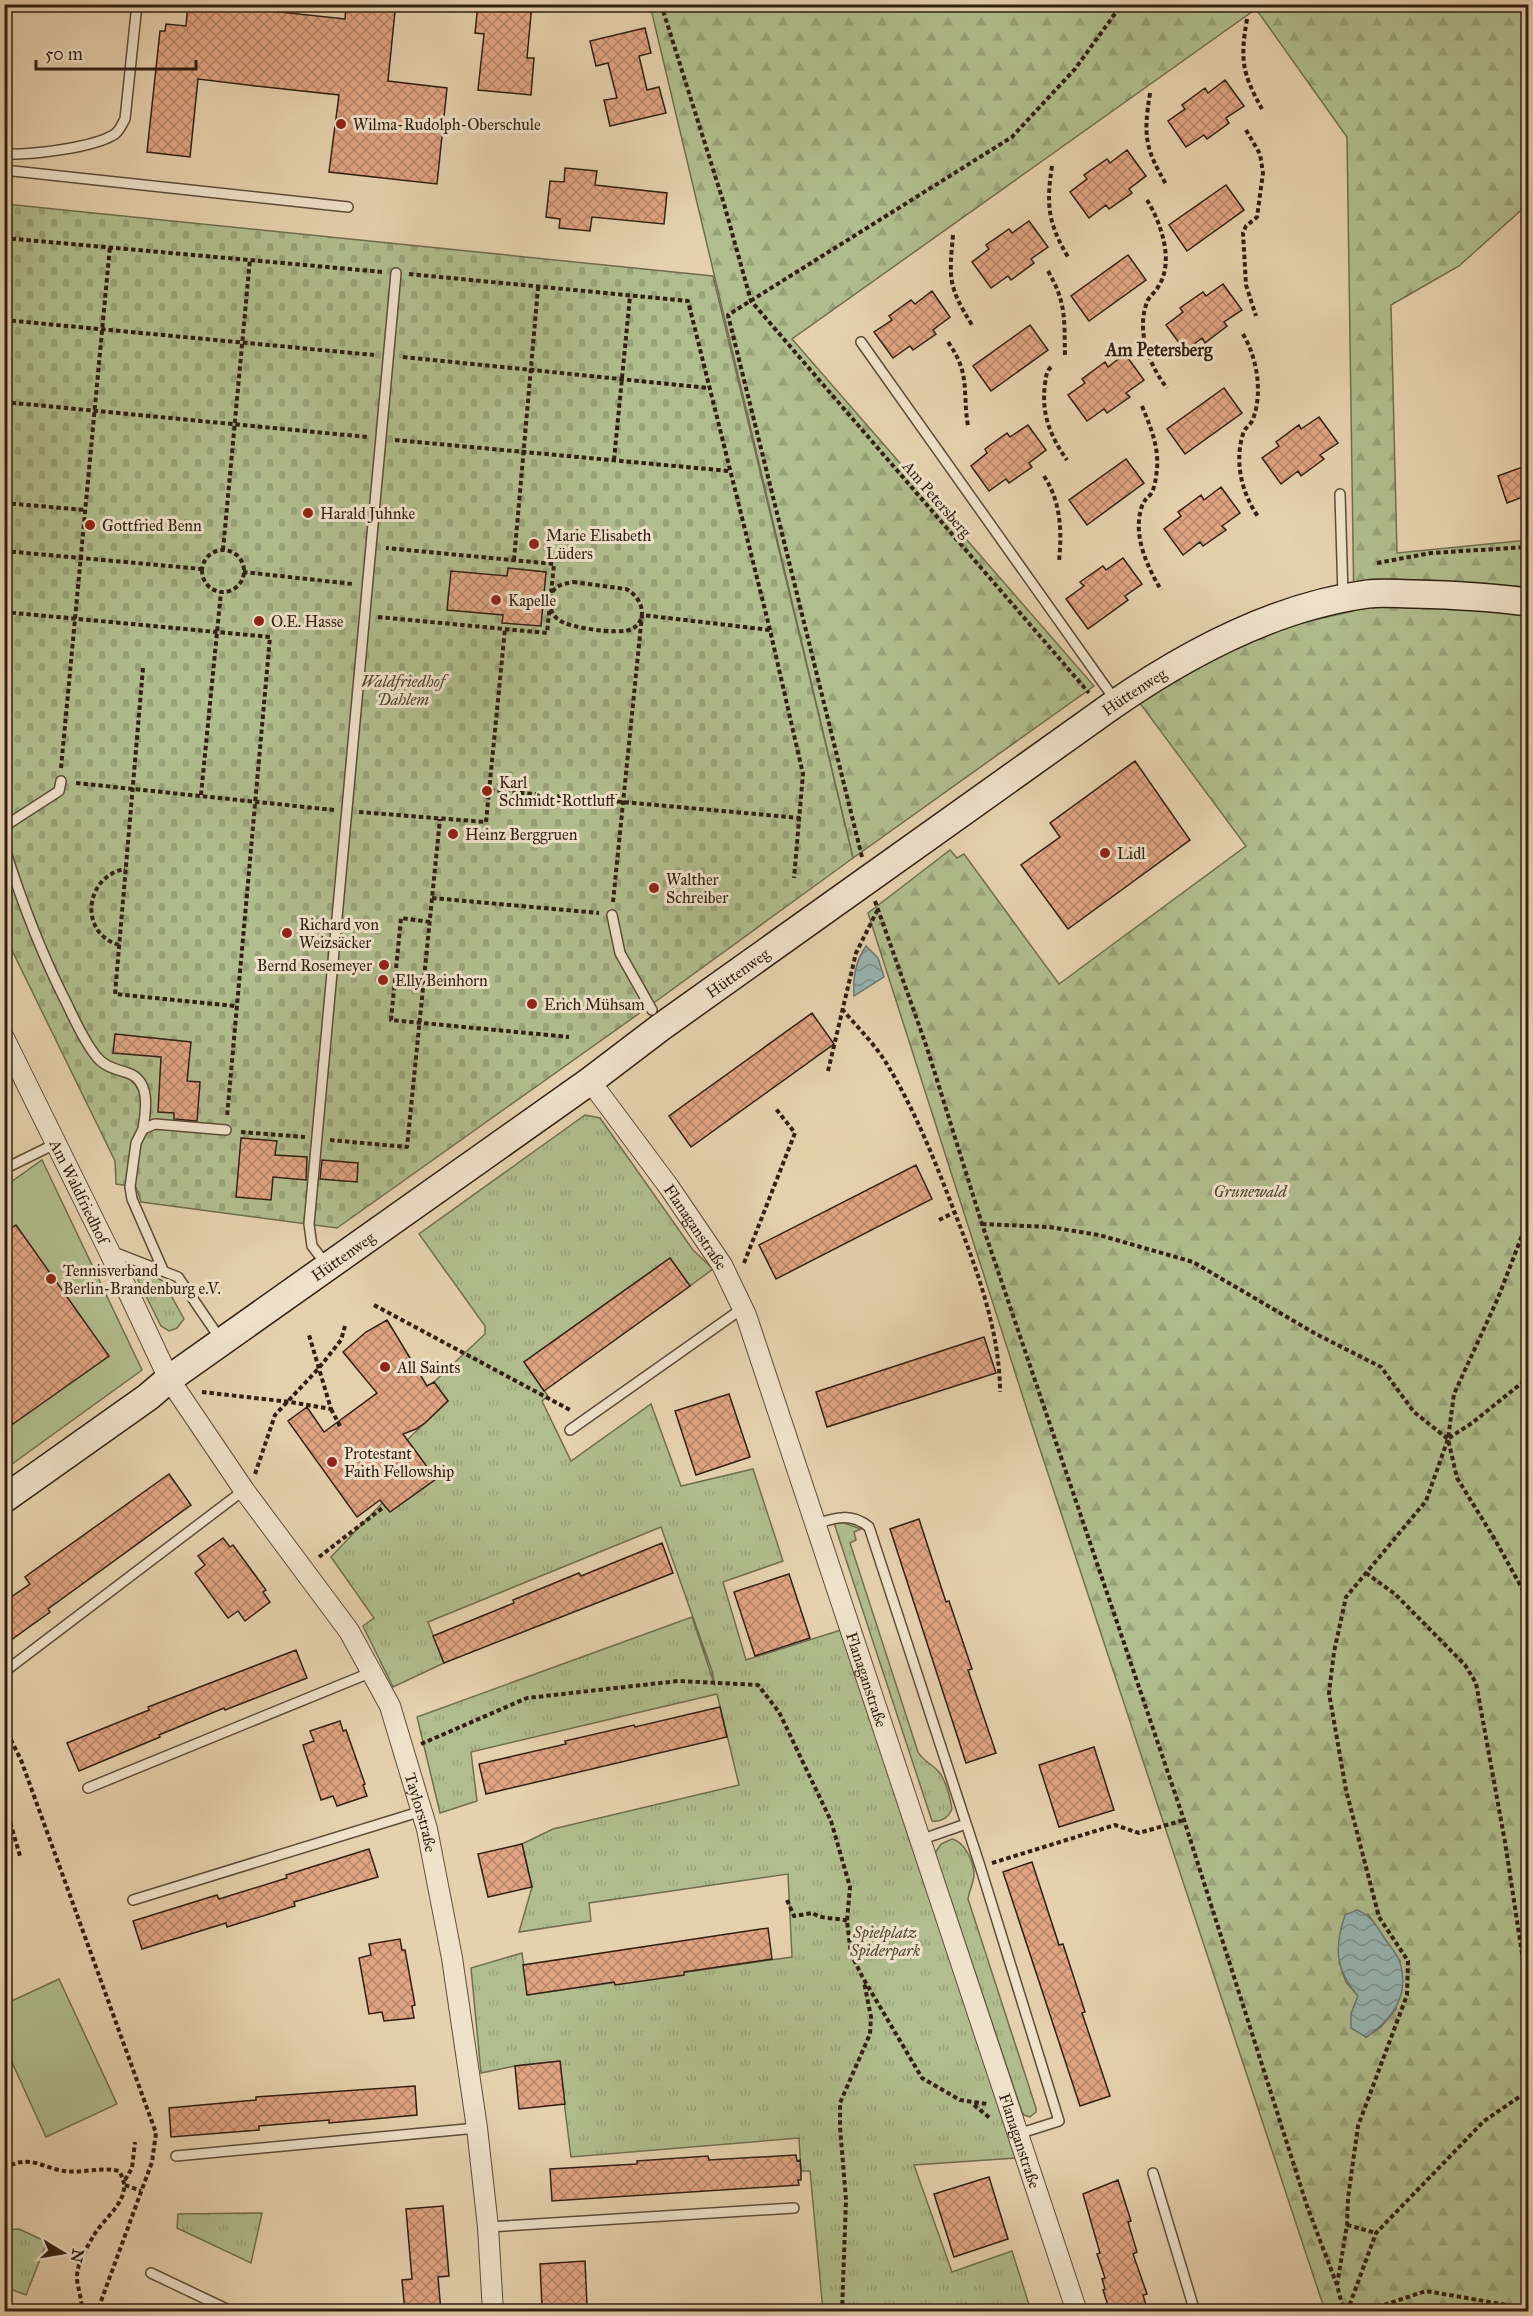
<svg xmlns="http://www.w3.org/2000/svg" width="1533" height="2316" font-family="'IM FELL Great Primer',serif">
<style>
.grass{fill:url(#grass-tufts);stroke:#716e50;stroke-width:1.5}
.forest{fill:url(#forest-firs);stroke:#716e50;stroke-width:1.5;fill-rule:evenodd}
.cemetery{fill:url(#cemetery-stones);stroke:#716e50;stroke-width:1.5}
.pitch{fill:#b1bd8e;stroke:#716e50;stroke-width:1.5}
.water{fill:url(#water-waves);stroke:#6e7972;stroke-width:1.5}
.building{fill:url(#building-cross-hatch);stroke:#312012;stroke-width:1.5}
.lines{fill:none;stroke-linecap:round;stroke-linejoin:round}
.service-casing{stroke:#5e4c39;stroke-width:12}
.minor-casing{stroke:#5e4c39;stroke-width:22}
.secondary-casing{stroke:#312012;stroke-width:30}
.path{stroke:#312012;stroke-width:4;stroke-dasharray:4.5 3;stroke-linecap:butt}
.service{stroke:#efe1ca;stroke-width:9}
.minor{stroke:#efe1ca;stroke-width:20}
.secondary{stroke:#efe1ca;stroke-width:27}
.poi-dot{fill:#8f2418;stroke:#efe1ca;stroke-width:2}
.labels{text-anchor:middle;dominant-baseline:central;stroke-width:6;stroke-linejoin:round;paint-order:stroke}
.poi-label{font-size:16px;fill:#312012;stroke:#efe1ca;text-anchor:start}
.street-label{font-size:16px;fill:#312012;stroke:#efe1ca}
.park-label{font-size:16px;font-style:italic;fill:#514731;stroke:#efe1ca}
.neighbourhood-label{font-size:18px;font-weight:bold;fill:#312012;stroke:#efe1ca}
</style>
<defs>
<pattern id="grass-tufts" width="24" height="20" patternUnits="userSpaceOnUse" patternTransform="scale(1.5)"><rect width="24" height="20" fill="#b1bd8e"/><path d="M3 7l-1-3M5 7V3M7 7l1-3M15 17l-1-3M17 17v-4M19 17l1-3" fill="none" stroke="#99a279"/></pattern>
<pattern id="forest-firs" width="22" height="20" patternUnits="userSpaceOnUse" patternTransform="scale(1.5)"><rect width="22" height="20" fill="#b1bd8e"/><path d="M5 1l3.5 6h-7zM16 11l3.5 6h-7z" fill="#99a279"/></pattern>
<pattern id="cemetery-stones" width="16" height="16" patternUnits="userSpaceOnUse" patternTransform="scale(1.5)"><rect width="16" height="16" fill="#b1bd8e"/><path d="M2 7V4a2 2 0 0 1 4 0v3zM10 15v-3a2 2 0 0 1 4 0v3z" fill="#99a279"/></pattern>
<pattern id="water-waves" width="16" height="10" patternUnits="userSpaceOnUse" patternTransform="scale(1.5)"><rect width="16" height="10" fill="#97b5b2"/><path d="M0 5q4-4 8 0t8 0" fill="none" stroke="#7c938f"/></pattern>
<pattern id="building-cross-hatch" width="8" height="8" patternUnits="userSpaceOnUse" patternTransform="scale(1.5)"><rect width="8" height="8" fill="#e1a483"/><path d="M0 0l8 8M0 8l8-8" fill="none" stroke="#b7856a"/></pattern>
</defs>
<rect width="100%" height="100%" fill="#e6d1ae"/>
<filter id="stains"><feTurbulence type="fractalNoise" baseFrequency=".00333" numOctaves="4"/><feColorMatrix values="0 0 0 0 .2 0 0 0 0 .09 0 0 0 0 .02 0 0 0 .5 -.17"/></filter>
<radialGradient id="worn" r=".72"><stop offset=".6" stop-color="#630" stop-opacity="0"/><stop offset="1" stop-color="#630" stop-opacity=".3"/></radialGradient>
<path class="grass" d="M585,1115L600,1118L693,1250L713,1269L690,1286L670,1258L524,1362L548,1396L542,1401L571,1461L651,1404L681,1486L753,1469L783,1561L723,1582L746,1660L841,1630L1016,2158L914,2165L952,2272L1012,2251L1031,2311H823L810,2171H801L799,2138L571,2157L559,2061L515,2066L481,2073L471,1968L522,1953L528,1995L792,1957L788,1874L589,1903L591,1921L519,1932L532,1887L522,1844L553,1829L739,1785L717,1694L471,1752L477,1801L440,1813L417,1717L692,1617L715,1686L712,1671L661,1527L428,1622L444,1663L393,1687L363,1626L374,1618L331,1557L422,1461L407,1440L448,1401L434,1382L485,1334V1326L419,1234Z
M145,1272L163,1281L184,1319L177,1328L169,1331L161,1326L138,1280L139,1276Z
M834,1523H844L861,1529L854,1532L856,1540L850,1543L918,1752C923,1761 932,1764 939,1772C946,1781 950,1797 952,1809C948,1818 942,1822 932,1821Z
M952,1839C965,1842 974,1862 974,1875C974,1882 969,1891 968,1899L1036,2108V2112L1030,2117L1024,2115L1022,2112L935,1853L941,1844Z
M262,2213L251,2263L177,2228L178,2214Z
M19,2229L47,2242L26,2295L5,2287V2230Z"/>
<path class="forest" d="M650,5H1528V204L1459,266L1391,305L1397,553L1528,540V2311H1325L1029,1416L868,913L950,850L957,858L964,854L1059,984L1246,846L1139,702L1190,667L1284,627L1354,611L1347,137L1256,9L792,339L1094,686L853,858ZM1368,1914L1400,1961L1396,2009L1381,2027L1366,2037L1351,2014L1358,1996L1346,1982L1339,1962Z"/>
<path class="cemetery" d="M5,204L713,276L853,858L644,1010L337,1228L141,1202L136,1187L116,1184L115,1161L5,936Z"/>
<path class="pitch" d="M42,1160L142,1370L5,1469L4,1187Z
M59,1979L117,2104L46,2137L5,2047V2004Z"/>
<path class="water" d="M866,946L878,958L884,977L854,996C853,977 855,962 866,946Z
M1357,1910C1371,1915 1377,1927 1385,1939C1390,1946 1398,1955 1400,1963C1410,1995 1392,2020 1366,2037L1351,2028V2014L1358,1996C1335,1969 1334,1948 1345,1915Z"/>
<path class="building" d="M188,4H206L345,19L346,6L395,11L388,81L447,88L437,184L329,172L339,95L256,86L198,79L190,157L147,152L160,31H165L166,24L186,26Z
M478,4H532L527,58H534L531,95L478,90L484,34L475,33Z
M645,28L651,53L639,56L647,90L659,87L666,113L610,126L604,100L617,98L608,63L596,66L590,41Z
M1225,80L1244,106L1226,118L1229,123L1207,139L1204,135L1186,147L1168,121L1185,109L1182,105L1205,88L1208,93Z
M1127,150L1146,176L1129,189L1132,193L1109,209L1106,205L1089,218L1070,192L1087,179L1084,175L1107,159L1110,163Z
M565,168L597,171L595,185L667,193L664,224L592,217L590,231L559,228L560,219L546,217L550,181L564,182Z
M1226,185L1244,210L1187,251L1169,225Z
M1029,221L1048,247L1031,259L1034,263L1011,280L1008,276L991,288L972,262L989,249L986,245L1009,229L1012,233Z
M1128,255L1146,280L1089,321L1071,296Z
M1223,284L1242,310L1224,322L1227,326L1205,343L1202,338L1185,351L1166,325L1183,312L1180,308L1203,292L1206,296Z
M932,291L950,317L933,330L936,334L913,350L910,346L893,358L874,332L892,320L889,316L911,300L915,304Z
M1030,325L1048,350L991,391L973,366Z
M1125,354L1144,380L1126,393L1130,397L1107,413L1104,409L1087,421L1068,395L1085,383L1082,379L1105,362L1108,367Z
M1224,388L1242,413L1185,454L1167,429Z
M1319,417L1338,443L1320,455L1324,459L1301,476L1298,471L1281,484L1262,458L1279,446L1276,442L1299,425L1301,429Z
M1028,425L1046,450L1029,463L1032,467L1009,483L1006,479L989,491L971,466L987,453L985,449L1007,433L1010,437Z
M1126,459L1144,483L1087,525L1069,500Z
M1528,465V495L1507,503L1498,476Z
M1221,487L1240,513L1222,526L1226,530L1203,546L1200,542L1183,555L1164,529L1181,516L1178,512L1201,495L1204,500Z
M1123,558L1142,584L1125,596L1128,600L1088,629L1066,599L1084,586L1080,582L1103,566L1106,570Z
M508,568L546,572L541,626L502,623L503,615L447,610L451,571L507,576Z
M1135,761L1190,840L1068,929L1021,865L1060,837L1050,823Z
M812,1013L834,1044L691,1147L669,1116Z
M115,1034L191,1042L187,1081L200,1082L197,1121L174,1119V1113L158,1112L161,1057L113,1053Z
M241,1138L277,1141L275,1155L307,1157L306,1180L273,1177L271,1200L236,1197Z
M322,1160L358,1163L357,1182L320,1179Z
M916,1165L932,1199L776,1279L759,1245Z
M16,1225L109,1356L13,1424L12,1422L4,1427V1233Z
M670,1258L690,1286L544,1391L524,1362Z
M387,1320L427,1386L434,1382L448,1401L425,1423L416,1429L403,1434L436,1479L390,1512L380,1500L357,1517L288,1421L307,1407L324,1432L377,1393L343,1352L366,1332Z
M984,1337L996,1373L827,1427L816,1392Z
M729,1394L750,1457L696,1475L675,1411Z
M169,1474L191,1505L48,1609L50,1612L4,1645V1602L30,1584L25,1577Z
M919,1519L946,1602L949,1601L972,1669L968,1670L996,1753L966,1763L890,1529Z
M223,1538L230,1547L233,1545L266,1590L263,1592L270,1602L245,1621L238,1611L228,1618L195,1573L205,1565L198,1556Z
M662,1543L673,1573L444,1663L433,1636L514,1603L513,1600L579,1573L581,1576Z
M789,1574L810,1638L755,1656L734,1592Z
M296,1650L307,1678L225,1710L224,1708L159,1735L160,1737L79,1771L67,1743L149,1710L148,1707Z
M720,1707L727,1737L486,1794L479,1764L566,1744L565,1741L634,1725L635,1727Z
M340,1721L343,1731L346,1730L365,1784L363,1785L367,1796L337,1806L333,1796L321,1800L303,1745L314,1741L310,1731Z
M1094,1747L1114,1810L1059,1827L1039,1765Z
M522,1844L532,1887L488,1897L478,1854Z
M369,1849L378,1877L294,1902L295,1906L227,1927L226,1923L142,1949L133,1921L217,1895L219,1899L287,1878L286,1875Z
M1032,1862L1059,1945L1063,1944L1085,2012L1082,2013L1110,2096L1080,2106L1003,1872Z
M768,1928L772,1959L684,1972V1975L615,1985L614,1982L527,1995L523,1965Z
M400,1939L402,1950H405L415,2005L412,2006L414,2018L384,2021L382,2012L369,2014L359,1958L371,1955L369,1944Z
M560,2061L565,2104L519,2109L515,2066Z
M415,2086L417,2115L329,2123V2120L259,2126V2130L171,2137L169,2108L256,2100V2097Z
M796,2155L797,2161L800,2160L801,2171V2180H798L799,2185L552,2201L550,2169L637,2164V2161L708,2156L709,2160Z
M989,2177L1008,2239L954,2257L934,2194Z
M1118,2180L1131,2221L1128,2222L1137,2252L1133,2254L1147,2294L1143,2295L1148,2312H1110L1103,2290L1105,2289L1102,2279L1105,2278L1097,2254L1100,2253L1083,2194Z
M443,2206L449,2276L438,2277L441,2312H405L402,2280L412,2279L406,2209Z
M585,2261L587,2305L542,2307L540,2264Z"/>
<g class="lines">
<defs>
<path id="service" d="M4,154C30,155 94,148 115,134C120,130 122,124 125,119L137,4
M4,170L348,207
M861,342L1115,700
M1340,494L1343,596
M4,831L8,824L59,791L61,781
M4,846C21,900 41,953 67,1004C75,1021 84,1041 96,1056C104,1067 116,1069 128,1073C151,1081 146,1110 143,1129
M612,915L620,953L652,1010
M4,1169L57,1143
M111,1251L178,1277L221,1340
M326,1264L312,1246L309,1224L396,273
M163,1270L132,1199L130,1187L136,1143L143,1129L155,1124L226,1130
M570,1430L743,1308
M816,1524C836,1517 852,1513 869,1527L980,1866L1059,2121L1018,2134
M4,1672L244,1490
M88,1788L372,1672
M920,1840L966,1824
M133,1900L422,1811
M176,2156L477,2128
M1153,2173L1195,2312
M488,2227L794,2208
M151,2273L233,2312"/>
<g id="minor">
<path id="s1" d="M4,1038L109,1251L169,1379L244,1490L349,1631L390,1706L427,1829L452,1958L477,2128L488,2227L493,2312"/>
<path id="s2" d="M590,1081L669,1187L722,1265L746,1315L1077,2312"/>
</g>
<g id="secondary">
<path id="s3" d="M4,1499L148,1397L169,1379L590,1081L661,1027L1110,707C1186,654 1276,606 1368,594C1383,592 1399,594 1414,594C1453,595 1490,597 1528,602"/>
</g>
</defs>
<use href="#service" class="service-casing"/>
<use href="#minor" class="minor-casing"/>
<use href="#secondary" class="secondary-casing"/>
<path class="path" d="M661,4L724,204L751,301L1089,693
M1247,19C1240,60 1242,73 1262,109
M1150,93C1143,137 1145,148 1167,186
M1246,130L1260,154L1263,173L1257,217L1246,226L1243,233L1246,285L1256,316
M1052,166C1046,205 1048,223 1068,257
M1147,200C1161,223 1175,262 1158,287C1155,293 1150,295 1147,302C1136,331 1149,365 1167,388
M953,235C949,279 948,286 972,325
M4,238L383,272
M1048,271C1067,304 1064,320 1065,356
M409,274L688,301L770,630L803,774L794,878
M4,320L374,355
M1243,334C1257,358 1263,392 1253,419C1251,425 1244,428 1243,434C1234,463 1242,494 1259,518
M948,342C971,374 962,391 968,426
M403,357L709,388
M1051,367C1046,372 1046,377 1045,384C1041,413 1050,436 1067,460
M4,402L367,437
M1142,406C1150,426 1159,446 1157,469C1156,477 1155,489 1150,495C1146,499 1144,501 1142,506C1132,535 1147,566 1161,590
M395,440L729,471
M614,460L630,296
M1044,476C1061,502 1062,531 1059,561
M4,503L85,510
M223,550L250,259
M202 571a21 21 0 1 1 42 0a21 21 0 1 1-42 0Z
M4,551L202,569
M514,560L538,288
M1377,563L1431,553L1528,547
M243,572L353,584
M573,582L626,589C641,596 650,619 632,629C620,635 569,628 559,620C553,616 549,608 550,600C551,587 561,584 573,582Z
M4,612L270,637L227,1117
M378,617L547,633L554,564L386,548
M143,668L115,994L235,1006
M61,768L110,246
M76,783L334,810
M490,790L800,818
M201,795L221,592
M359,812L486,822L505,629
M862,857L728,315L1012,137L1075,69L1122,4
M432,898L599,913
M875,901L927,1048L982,1224L1184,1820L1307,2206L1337,2285L1344,2312
M613,902L642,615L770,630
M430,922L401,918L391,1020L569,1037
M119,945C78,933 85,876 125,869
M842,1009C857,1027 876,1045 888,1066C914,1109 933,1156 951,1203C974,1262 1000,1328 1000,1392
M828,1071L856,953L877,911
M241,1132L305,1137
M330,1140L407,1147L440,819
M939,1220L955,1212
M982,1224L1049,1227L1099,1235L1193,1262L1316,1334L1381,1367L1414,1412L1448,1439L1457,1478L1494,1538L1528,1599
M744,1263L795,1133L776,1109
M374,1305L572,1411
M202,1392L290,1402L331,1409L309,1335
M331,1409L340,1426
M1449,1438L1472,1423L1528,1378
M255,1474L275,1415L319,1368L341,1340L345,1326
M319,1557L385,1506
M1366,1573L1395,1594L1465,1665L1476,1683L1505,1842L1527,1986V2091
M4,1726L21,1760L156,2133L152,2162L97,2312
M421,1744L527,1698L678,1681L758,1685L779,1712L831,1821L850,1887L847,1921L851,1954L863,1978L922,2078L960,2100L987,2104
M4,1801L20,1856
M992,1863L1115,1825L1139,1833L1184,1820
M787,1900L794,1916L813,1913C821,1920 837,1917 847,1921
M974,2105L991,2119
M4,2168C10,2166 16,2162 22,2162C35,2160 47,2168 59,2170C79,2175 100,2166 119,2171C136,2197 106,2215 94,2235C87,2247 76,2265 77,2279C78,2290 83,2301 81,2312
M125,2180L132,2168L135,2142
M125,2185L141,2191
M1347,2225L1376,2233
M1337,2285L1347,2225L1348,2198L1358,2126L1407,1995L1408,1961L1379,1917L1346,1790L1329,1693L1334,1652L1346,1597L1426,1501L1448,1439L1454,1394L1498,1298L1528,1220
M842,2312L846,2200L840,2127V2103L870,2034L871,2017L864,1982
M1347,2312L1376,2233L1484,2121L1528,2091
M1363,2312L1426,2291L1507,2305L1513,2312"/>
<use href="#service" class="service"/>
<use href="#minor" class="minor"/>
<use href="#secondary" class="secondary"/>
</g>
<g class="poi-dot">
<circle cx="341" cy="124" r="6"/>
<circle cx="308" cy="513" r="6"/>
<circle cx="90" cy="525" r="6"/>
<circle cx="534" cy="544" r="6"/>
<circle cx="496" cy="600" r="6"/>
<circle cx="259" cy="621" r="6"/>
<circle cx="487" cy="791" r="6"/>
<circle cx="453" cy="834" r="6"/>
<circle cx="1105" cy="853" r="6"/>
<circle cx="654" cy="888" r="6"/>
<circle cx="287" cy="933" r="6"/>
<circle cx="384" cy="965" r="6"/>
<circle cx="383" cy="980" r="6"/>
<circle cx="532" cy="1004" r="6"/>
<circle cx="51" cy="1279" r="6"/>
<circle cx="385" cy="1367" r="6"/>
<circle cx="332" cy="1462" r="6"/>
</g>
<g class="labels">
<g class="poi-label">
<text x="353" y="124">Wilma-Rudolph-Oberschule</text>
<text x="320" y="513">Harald Juhnke</text>
<text x="102" y="525">Gottfried Benn</text>
<text x="546" y="535">Marie Elisabeth<tspan x="546" dy="18">Lüders</tspan></text>
<text x="508" y="600">Kapelle</text>
<text x="271" y="621">O.E. Hasse</text>
<text x="499" y="782">Karl<tspan x="499" dy="18">Schmidt-Rottluff</tspan></text>
<text x="465" y="834">Heinz Berggruen</text>
<text x="1117" y="853">Lidl</text>
<text x="666" y="879">Walther<tspan x="666" dy="18">Schreiber</tspan></text>
<text x="299" y="924">Richard von<tspan x="299" dy="18">Weizsäcker</tspan></text>
<text x="372" y="965" text-anchor="end">Bernd Rosemeyer</text>
<text x="395" y="980">Elly Beinhorn</text>
<text x="544" y="1004">Erich Mühsam</text>
<text x="63" y="1270">Tennisverband<tspan x="63" dy="18">Berlin-Brandenburg e.V.</tspan></text>
<text x="397" y="1367">All Saints</text>
<text x="344" y="1453">Protestant<tspan x="344" dy="18">Faith Fellowship</tspan></text>
</g>
<g class="street-label">
<text transform="translate(937 499) rotate(49)">Am Petersberg</text>
<text stroke="none"><textPath href="#s3" startOffset="1389">Hüttenweg</textPath></text>
<text stroke="none"><textPath href="#s3" startOffset="903">Hüttenweg</textPath></text>
<text stroke="none"><textPath href="#s1" startOffset="171">Am Waldfriedhof</textPath></text>
<text stroke="none"><textPath href="#s2" startOffset="180">Flanaganstraße</textPath></text>
<text stroke="none"><textPath href="#s3" startOffset="417">Hüttenweg</textPath></text>
<text stroke="none"><textPath href="#s2" startOffset="666">Flanaganstraße</textPath></text>
<text stroke="none"><textPath href="#s1" startOffset="885">Taylorstraße</textPath></text>
<text stroke="none"><textPath href="#s2" startOffset="1152">Flanaganstraße</textPath></text>
</g>
<g class="park-label">
<text x="403" y="681">Waldfriedhof<tspan x="403" dy="18">Dahlem</tspan></text>
<text x="1250" y="1191">Grunewald</text>
<text x="885" y="1932">Spielplatz<tspan x="885" dy="18">Spiderpark</tspan></text>
</g>
<g class="neighbourhood-label">
<text x="1159" y="350">Am Petersberg</text>
</g>
</g>
<rect width="1533" height="2316" fill="none" stroke="#e6d1ae" stroke-width="24"/>
<rect x="6" y="6" width="1521" height="2304" fill="none" stroke="#312012" stroke-width="3"/>
<rect x="12" y="12" width="1509" height="2292" fill="none" stroke="#312012" stroke-width="1.5"/>
<g transform="translate(63 2253) rotate(101)" stroke="#efe1ca" stroke-width="4.5" paint-order="stroke">
<path d="M0-4.5L10 22L0 15L-10 22Z" fill="#312012"/>
<text y="-9" font-size="16" font-weight="bold" text-anchor="middle" fill="#312012">N</text>
</g>
<path d="M36 60v9h160v-9" fill="none" stroke="#312012" stroke-width="3"/>
<text x="45" y="60" font-size="18" fill="#312012" stroke="#efe1ca" stroke-width="4.5" paint-order="stroke">50 m</text>
<rect width="100%" height="100%" filter="url(#stains)"/>
<rect width="100%" height="100%" fill="url(#worn)"/>
</svg>
